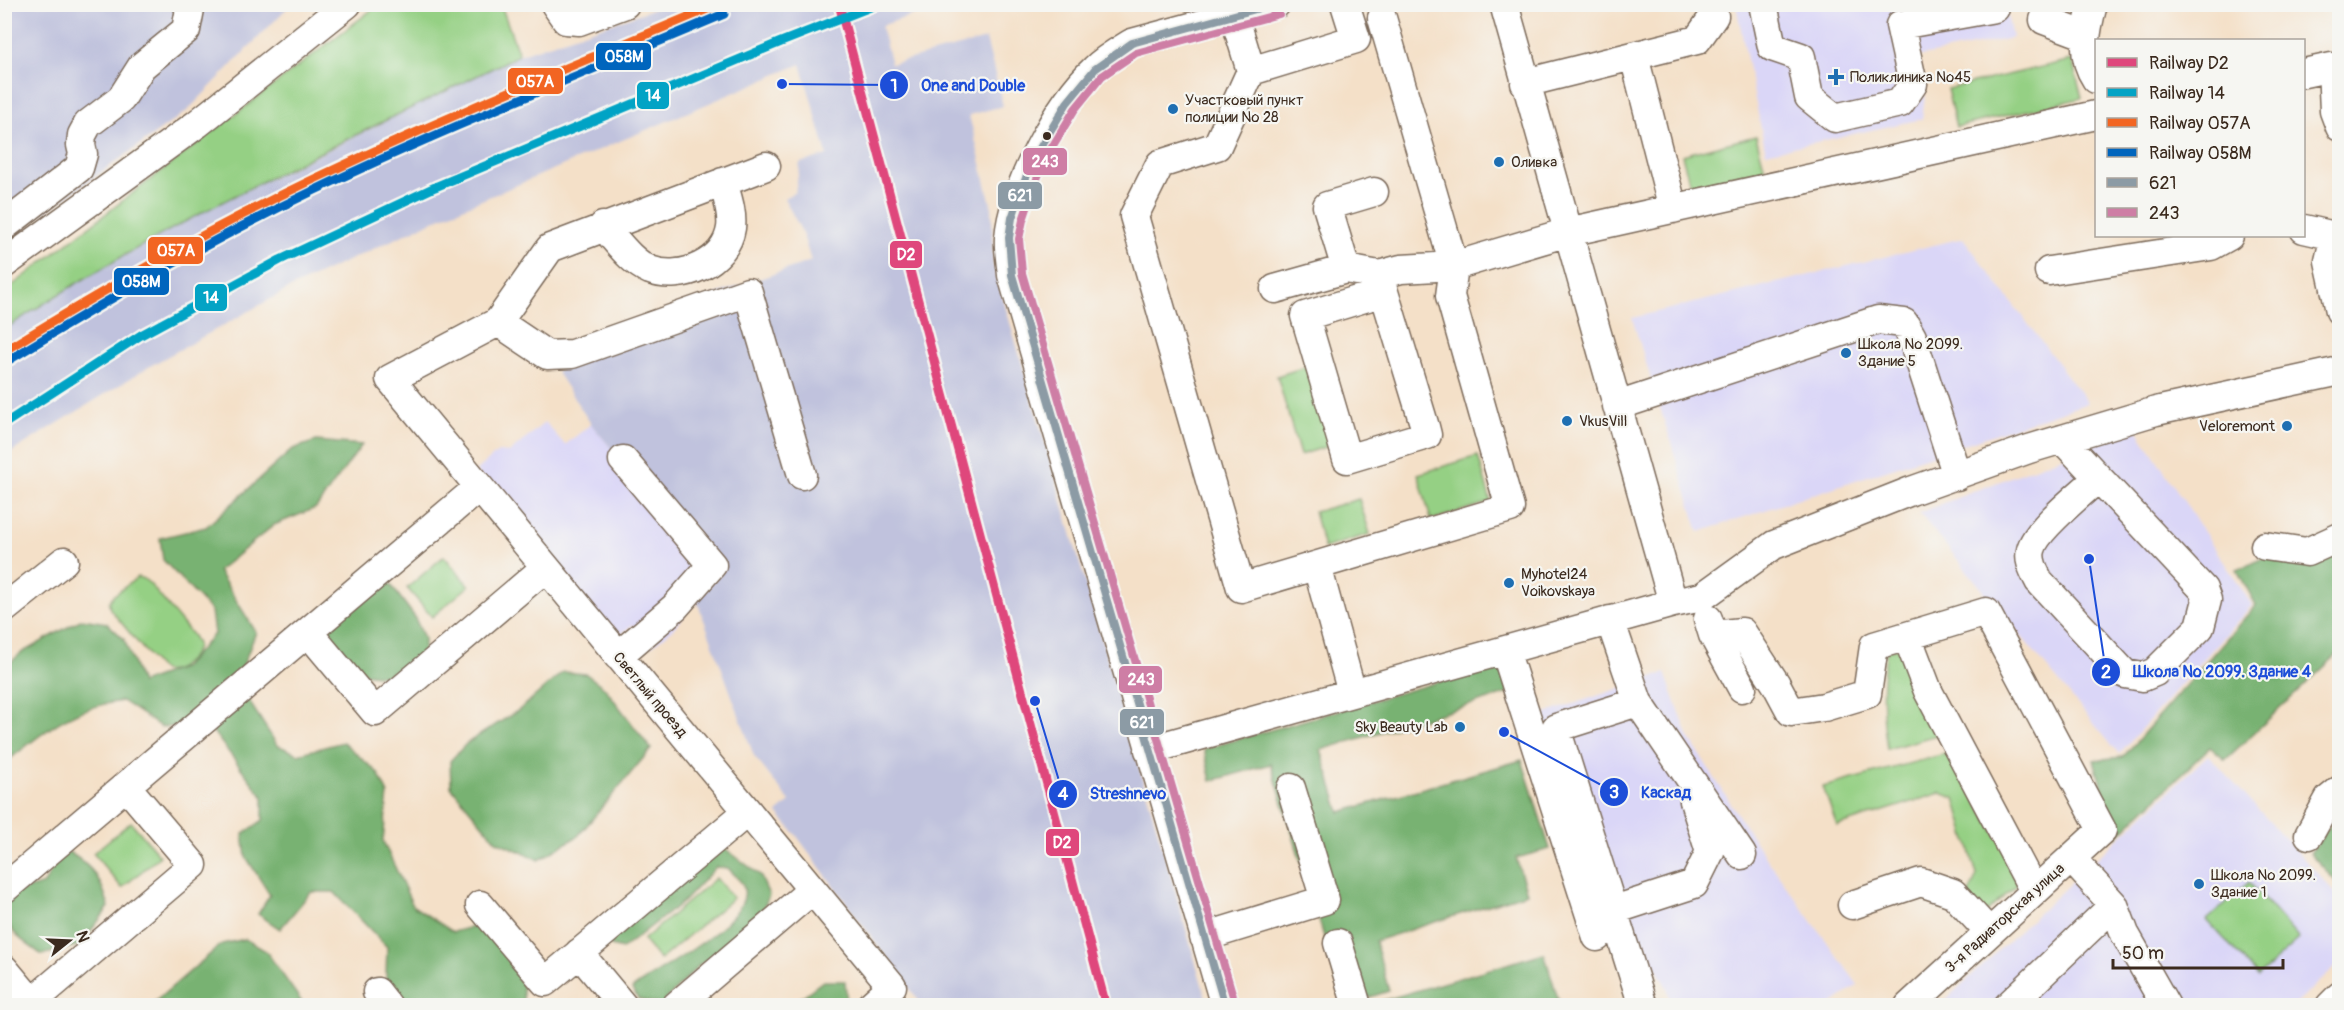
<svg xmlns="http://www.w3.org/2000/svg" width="2344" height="1010" font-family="Pangolin,sans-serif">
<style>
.built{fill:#dad6f7}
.industrial{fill:#c0c2dd}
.green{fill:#95d084;stroke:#687d51;stroke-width:1.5}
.forest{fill:#78b272;stroke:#5a6e48;stroke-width:1.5}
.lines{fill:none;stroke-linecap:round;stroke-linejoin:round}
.minor-casing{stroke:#7c6a5a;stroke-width:31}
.minor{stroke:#fff;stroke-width:28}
.bus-1-casing{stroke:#f6f6f2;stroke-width:12}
.bus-2-casing{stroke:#f6f6f2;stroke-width:12}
.bus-1{stroke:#8c9ba5;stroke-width:8}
.bus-2{stroke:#ce7ea5;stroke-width:8}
.rail-1-casing{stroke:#f6f6f2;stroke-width:14}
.rail-2-casing{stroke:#f6f6f2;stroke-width:14}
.rail-3-casing{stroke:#f6f6f2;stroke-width:14}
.rail-4-casing{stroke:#f6f6f2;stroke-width:14}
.rail-1{stroke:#df477c;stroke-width:9}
.rail-2{stroke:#03a3c5;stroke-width:9}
.rail-3{stroke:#f26522;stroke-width:9}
.rail-4{stroke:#0065bd;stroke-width:9}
.poi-dot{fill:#1f6fb2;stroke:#f6f6f2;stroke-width:2}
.bus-dot{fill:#3b2a1e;stroke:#f6f6f2;stroke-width:2}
.labels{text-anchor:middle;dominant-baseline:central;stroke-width:4.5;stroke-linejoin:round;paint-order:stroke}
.poi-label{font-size:15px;fill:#3b2a1e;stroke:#f6f6f2;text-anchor:start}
.street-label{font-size:15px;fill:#3b2a1e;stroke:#f6f6f2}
.leader{fill:none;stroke:#1d4ed8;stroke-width:2}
.callout-dot{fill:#1d4ed8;stroke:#f6f6f2;stroke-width:2}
.mark-label{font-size:18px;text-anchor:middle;font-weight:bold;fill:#fff}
.callout-label{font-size:16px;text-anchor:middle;font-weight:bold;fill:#1d4ed8;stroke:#f6f6f2;stroke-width:4.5;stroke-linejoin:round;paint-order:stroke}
.line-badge{stroke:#f6f6f2;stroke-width:2}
.badge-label{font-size:16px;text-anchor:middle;font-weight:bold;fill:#fff}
</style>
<rect width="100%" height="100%" fill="#f6f6f2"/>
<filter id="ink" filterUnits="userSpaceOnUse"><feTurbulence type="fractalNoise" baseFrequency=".0167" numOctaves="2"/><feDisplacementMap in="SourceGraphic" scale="12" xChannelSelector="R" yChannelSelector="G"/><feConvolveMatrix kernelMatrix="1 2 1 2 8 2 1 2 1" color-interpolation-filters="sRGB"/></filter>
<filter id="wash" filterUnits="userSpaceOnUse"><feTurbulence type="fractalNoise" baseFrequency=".008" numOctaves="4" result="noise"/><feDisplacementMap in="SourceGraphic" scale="24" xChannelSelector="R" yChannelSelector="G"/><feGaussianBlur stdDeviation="1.35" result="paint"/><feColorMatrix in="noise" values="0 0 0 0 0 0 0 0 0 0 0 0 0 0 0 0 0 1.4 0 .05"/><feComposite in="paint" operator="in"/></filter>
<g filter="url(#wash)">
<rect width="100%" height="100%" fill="#f4e0c8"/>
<path class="built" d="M1736,5H2005L2012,38L1917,57L1925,96L1922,119L1766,153Z
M1963,238L2088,403L1699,532L1632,318Z
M545,422L565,445L591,424L616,454L725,569L671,631L651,647L632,625L617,638L476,471L498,452L509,453Z
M2136,428L2252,605L2119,754L1919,513Z
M1665,673L1688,736L1759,848L1858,985L1830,1005H1672L1667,988L1641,940L1618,946L1535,717Z
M2208,755L2339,897V964L2295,1005L1939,1006Z"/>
<path class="industrial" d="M5,5H290L187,111L5,241Z
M665,5H941L881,26L891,64L986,39L1003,106L969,115L992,208L993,264L1208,1005H922L796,835L777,813L790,802L754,756L697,601L725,569L616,454L591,424L556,371L627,325L811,261L802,232L784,198L795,192L800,163L827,155L801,64L444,216L294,286L152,365L5,456V329L45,302L185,221L519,55Z"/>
<path class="green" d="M378,5H501L519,55C345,142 166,221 5,329V291Z
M2072,60L2082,98L1956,127L1947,89Z
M1756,136L1765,170L1691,189L1682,155Z
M1308,366L1332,445L1300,455L1277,376Z
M1478,456L1491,502L1431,520L1418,474Z
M1359,499L1370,534L1324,548L1314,512Z
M444,556L469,586L432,617L407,588Z
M138,577L144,579L150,584L193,636L197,644C197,657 176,674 163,671L157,666L110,609L109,602L113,596Z
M1899,648L1940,734L1887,749C1882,715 1880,684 1887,650Z
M1948,753L2023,880L1982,916L1966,901L1977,875L1955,798L1940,793L1837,826L1823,787Z
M131,822L160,856L122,888L93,853Z
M716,878L733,898L660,960L643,940Z
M2249,882L2299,939L2258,976L2207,920Z"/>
<path class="forest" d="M316,441L362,445L316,508L274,525L218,571L256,632L239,676L252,706L277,745L298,754L343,742L378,773L388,794L383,841L413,906L453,932L475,926L518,941L524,1005H385L387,947L334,892H311L280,929L258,914L270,895L246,857L243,834L263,820V797L208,725L161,727L122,701C69,708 45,731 5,763V667L21,653L82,619L107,623L124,639L141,683L184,667L214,634L211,611L163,560L160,538L206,527L293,449Z
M2339,545V653L2225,760L2210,747L2116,837L2094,760L2123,757L2256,605L2237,570L2273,554Z
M385,577L414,616L424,638V649L417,658L385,676L363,673L327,641L328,629Z
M1501,664L1509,693L1321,750L1340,812L1522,760L1550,849L1516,858L1527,893L1375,941L1389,991L1345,1005L1271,764L1211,781L1204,749Z
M563,672L586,674L605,688L651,749L578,836L539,860L496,841L451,787L450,761L467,743L519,710Z
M2339,814V885L2310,853Z
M723,847L760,875L769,895L756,927L699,965L661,1005L638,999L632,989C653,972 758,919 743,886C740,879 732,873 728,868L716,867L684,901L622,949L611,946L606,936Z
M69,852C94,868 101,879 109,907L80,945L42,955C21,939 5,933 4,903L12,894L44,884L59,854Z
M245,939L266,951L304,1005H151L222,944Z
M1544,953L1560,1005H1368Z
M823,981H845L847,1004L791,1005Z"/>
</g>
<g filter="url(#ink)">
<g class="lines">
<defs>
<path id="minor" d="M555,4L566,20L579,21L625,4
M1504,4L1673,603
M1763,4L1772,47L1801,57L1809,97L1835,118L1900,103L1913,84L1900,25L1995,8L1994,4
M2093,4C2086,30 2080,55 2096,79
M1234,15L1251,71L1356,39L1345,4
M2044,20L2084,35
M1634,56L1673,209
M1251,71L1217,146L1160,164L1134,216L1241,588L1510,508L1450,296L1454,266L1382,18
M2304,73L2332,67L2334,111L2340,127
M1525,83L1697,40L1714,16L1711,4
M766,166L550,248L498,322L390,379L892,986L870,1006
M4,226L79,168L83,154L81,145L82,135L88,124L121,99L142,66L186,30L190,9L187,4
M603,226C617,241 631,262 650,270C682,282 726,262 731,228C733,213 727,196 723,182
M2304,229L2335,236L2329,261L2340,311
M4,264L197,124L347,4
M1346,269L1327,206L1374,192
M2049,271L2211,246L2229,236
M1379,275L1384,292L1425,427L1427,435L1347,459L1305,316L1384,292
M1275,289L1346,269L1379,275L1401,269L1454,266L1568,232L2096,115
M498,322L547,355L572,354L748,292L802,475
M1617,406L1878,320L1904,323L1912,337L1957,476
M2062,439L2203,589L2207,600L2200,627L2155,672L2143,677L2125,674L2039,581C2034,571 2028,561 2031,550C2035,530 2082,493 2098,478
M2265,546L2307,552L2340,537
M1317,566L1352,693
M4,609L64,561
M1708,619L1713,635L1742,688
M1610,620L1638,702
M308,632L375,712L545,568
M1713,635L1742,632L1776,684L1791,712L1824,707L1867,694L1874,646L1986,612L2102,830L1909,1006
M1907,636L1928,691L2034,891
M1505,650L1597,937
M618,656L675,607L712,565L623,460
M1149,750L1673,603L1702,597L1774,545L1911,491L2029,449L2156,411L2340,371
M2309,835L2329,799L2340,790
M2071,858L2114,905L2125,934L2166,1006
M4,889L478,488
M480,905L545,982L747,812
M1852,905L1921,882L1953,893L1989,932
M1614,910L1694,884L1710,852L1694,801
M1204,937L1325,900L1291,788
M1338,943L1357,1006
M579,953L623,1006
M4,969L35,1006
M377,992L388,1006
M32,1002L193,865L126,786
M676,1006L812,890
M1225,1006L1012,275C1011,263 1008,250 1009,238C1013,188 1058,103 1095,69C1106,58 1119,51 1132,43L1276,4
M1643,1006L1556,728L1638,702L1742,855
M2008,1006L2114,905
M2330,1006L2340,996"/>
</defs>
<use href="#minor" class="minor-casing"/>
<use href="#minor" class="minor"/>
<defs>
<path id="bus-1" d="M1225,1006L1012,275L1009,238L1012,218L1028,172L1040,148L1067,103L1095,69L1132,43L1274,4"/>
<path id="bus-2" d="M1235,1003L1022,273L1019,239L1023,220L1038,176L1049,152L1075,109L1102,76L1136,53L1279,14"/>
</defs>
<use href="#bus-1" class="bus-1-casing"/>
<use href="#bus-2" class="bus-2-casing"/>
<use href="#bus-1" class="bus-1"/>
<use href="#bus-2" class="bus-2"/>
<defs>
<path id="rail-1" d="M839,4L1106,1006"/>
<path id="rail-2" d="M4,424L141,335L280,260L435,187L781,42L878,4"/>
<path id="rail-3" d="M4,351C104,290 205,231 310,181C444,117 582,62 719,4"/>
<path id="rail-4" d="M9,360C109,299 210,240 315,190C449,126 588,72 724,14"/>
</defs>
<use href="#rail-1" class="rail-1-casing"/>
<use href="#rail-2" class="rail-2-casing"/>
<use href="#rail-3" class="rail-3-casing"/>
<use href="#rail-4" class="rail-4-casing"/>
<use href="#rail-1" class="rail-1"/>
<use href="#rail-2" class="rail-2"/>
<use href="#rail-3" class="rail-3"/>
<use href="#rail-4" class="rail-4"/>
</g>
</g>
<g class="poi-dot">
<path d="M1833 68h6v6h6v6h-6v6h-6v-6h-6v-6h6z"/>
<circle cx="1173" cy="109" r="6"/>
<circle cx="1499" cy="162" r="6"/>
<circle cx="1846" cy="353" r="6"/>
<circle cx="1567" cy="421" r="6"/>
<circle cx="2287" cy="426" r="6"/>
<circle cx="1509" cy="583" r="6"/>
<circle cx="1460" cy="727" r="6"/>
<circle cx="2199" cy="884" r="6"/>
</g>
<circle class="bus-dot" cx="1047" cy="136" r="5"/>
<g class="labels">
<g class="poi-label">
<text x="1850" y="77">Поликлиника №45</text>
<text x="1185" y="100">Участковый пункт<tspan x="1185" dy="17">полиции № 28</tspan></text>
<text x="1511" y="162">Оливка</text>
<text x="1858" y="344">Школа № 2099.<tspan x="1858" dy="17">Здание 5</tspan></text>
<text x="1579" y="421">VkusVill</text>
<text x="2275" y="426" text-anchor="end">Veloremont</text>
<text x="1521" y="574">Myhotel24<tspan x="1521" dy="17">Voikovskaya</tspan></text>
<text x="1448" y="727" text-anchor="end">Sky Beauty Lab</text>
<text x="2211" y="875">Школа № 2099.<tspan x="2211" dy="17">Здание 1</tspan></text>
</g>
<g class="street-label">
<text transform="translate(650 695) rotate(50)">Светлый проезд</text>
<text transform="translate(2005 918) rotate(-42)">3-я Радиаторская улица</text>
</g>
</g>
<path class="leader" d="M782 84L894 85M2089 559L2106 672M1504 732L1614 792M1035 701L1063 794"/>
<g class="callout-dot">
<circle cx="782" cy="84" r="6"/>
<circle cx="2089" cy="559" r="6"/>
<circle cx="1504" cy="732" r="6"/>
<circle cx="1035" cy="701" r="6"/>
<circle cx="894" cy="85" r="15"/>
<circle cx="2106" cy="672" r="15"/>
<circle cx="1614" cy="792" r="15"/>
<circle cx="1063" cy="794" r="15"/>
</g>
<g class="mark-label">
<text x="894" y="92">1</text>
<text x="2106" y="678">2</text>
<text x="1614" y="798">3</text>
<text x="1063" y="800">4</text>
</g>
<g class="callout-label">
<text x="973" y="91">One and Double</text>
<text x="2222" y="677">Школа № 2099. Здание 4</text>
<text x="1666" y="798">Каскад</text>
<text x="1128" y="799">Streshnevo</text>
</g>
<g class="line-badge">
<rect x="595" y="42" width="57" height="29" rx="6" fill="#0065bd"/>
<rect x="507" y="67" width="57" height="28" rx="6" fill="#f26522"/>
<rect x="636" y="81" width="34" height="29" rx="6" fill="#03a3c5"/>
<rect x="1022" y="147" width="46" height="29" rx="6" fill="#ce7ea5"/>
<rect x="997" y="181" width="46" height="29" rx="6" fill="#8c9ba5"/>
<rect x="147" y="236" width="57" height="29" rx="6" fill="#f26522"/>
<rect x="889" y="240" width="34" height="29" rx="6" fill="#df477c"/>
<rect x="113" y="267" width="57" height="29" rx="6" fill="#0065bd"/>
<rect x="194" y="283" width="34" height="29" rx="6" fill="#03a3c5"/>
<rect x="1118" y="665" width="45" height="29" rx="6" fill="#ce7ea5"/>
<rect x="1119" y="708" width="46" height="28" rx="6" fill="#8c9ba5"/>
<rect x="1045" y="828" width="35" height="29" rx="6" fill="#df477c"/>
</g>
<g class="badge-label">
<text x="624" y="62">058М</text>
<text x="535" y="87">057А</text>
<text x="653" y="101">14</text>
<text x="1045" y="167">243</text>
<text x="1020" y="201">621</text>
<text x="176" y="256">057А</text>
<text x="906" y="260">D2</text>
<text x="141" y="287">058М</text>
<text x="211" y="303">14</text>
<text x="1141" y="685">243</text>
<text x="1142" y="728">621</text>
<text x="1062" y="848">D2</text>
</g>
<rect width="2344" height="1010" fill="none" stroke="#f6f6f2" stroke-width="24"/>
<rect x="2095" y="39" width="210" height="198" fill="#f6f6f2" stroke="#aba49d" stroke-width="1.5"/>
<rect x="2107" y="58" width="30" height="9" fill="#df477c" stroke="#aba49d" stroke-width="1.5"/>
<text x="2149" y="69" font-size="18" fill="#3b2a1e">Railway D2</text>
<rect x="2107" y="88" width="30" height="9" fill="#03a3c5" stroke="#aba49d" stroke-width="1.5"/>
<text x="2149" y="99" font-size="18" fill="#3b2a1e">Railway 14</text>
<rect x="2107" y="118" width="30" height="9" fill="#f26522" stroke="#aba49d" stroke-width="1.5"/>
<text x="2149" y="129" font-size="18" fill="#3b2a1e">Railway 057А</text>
<rect x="2107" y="148" width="30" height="9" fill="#0065bd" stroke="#aba49d" stroke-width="1.5"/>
<text x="2149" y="159" font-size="18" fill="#3b2a1e">Railway 058М</text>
<rect x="2107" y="178" width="30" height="9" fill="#8c9ba5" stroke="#aba49d" stroke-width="1.5"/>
<text x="2149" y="189" font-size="18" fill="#3b2a1e">621</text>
<rect x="2107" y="208" width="30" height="9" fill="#ce7ea5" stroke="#aba49d" stroke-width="1.5"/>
<text x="2149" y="219" font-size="18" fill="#3b2a1e">243</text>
<g transform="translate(69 941) rotate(72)" stroke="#f6f6f2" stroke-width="4.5" paint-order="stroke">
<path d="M0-4.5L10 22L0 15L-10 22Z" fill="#3b2a1e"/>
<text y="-9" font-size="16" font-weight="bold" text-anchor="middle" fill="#3b2a1e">N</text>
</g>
<path d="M2113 959v9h170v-9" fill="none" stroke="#3b2a1e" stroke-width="3"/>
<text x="2122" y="959" font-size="18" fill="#3b2a1e" stroke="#f6f6f2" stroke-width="4.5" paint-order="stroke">50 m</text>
</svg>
